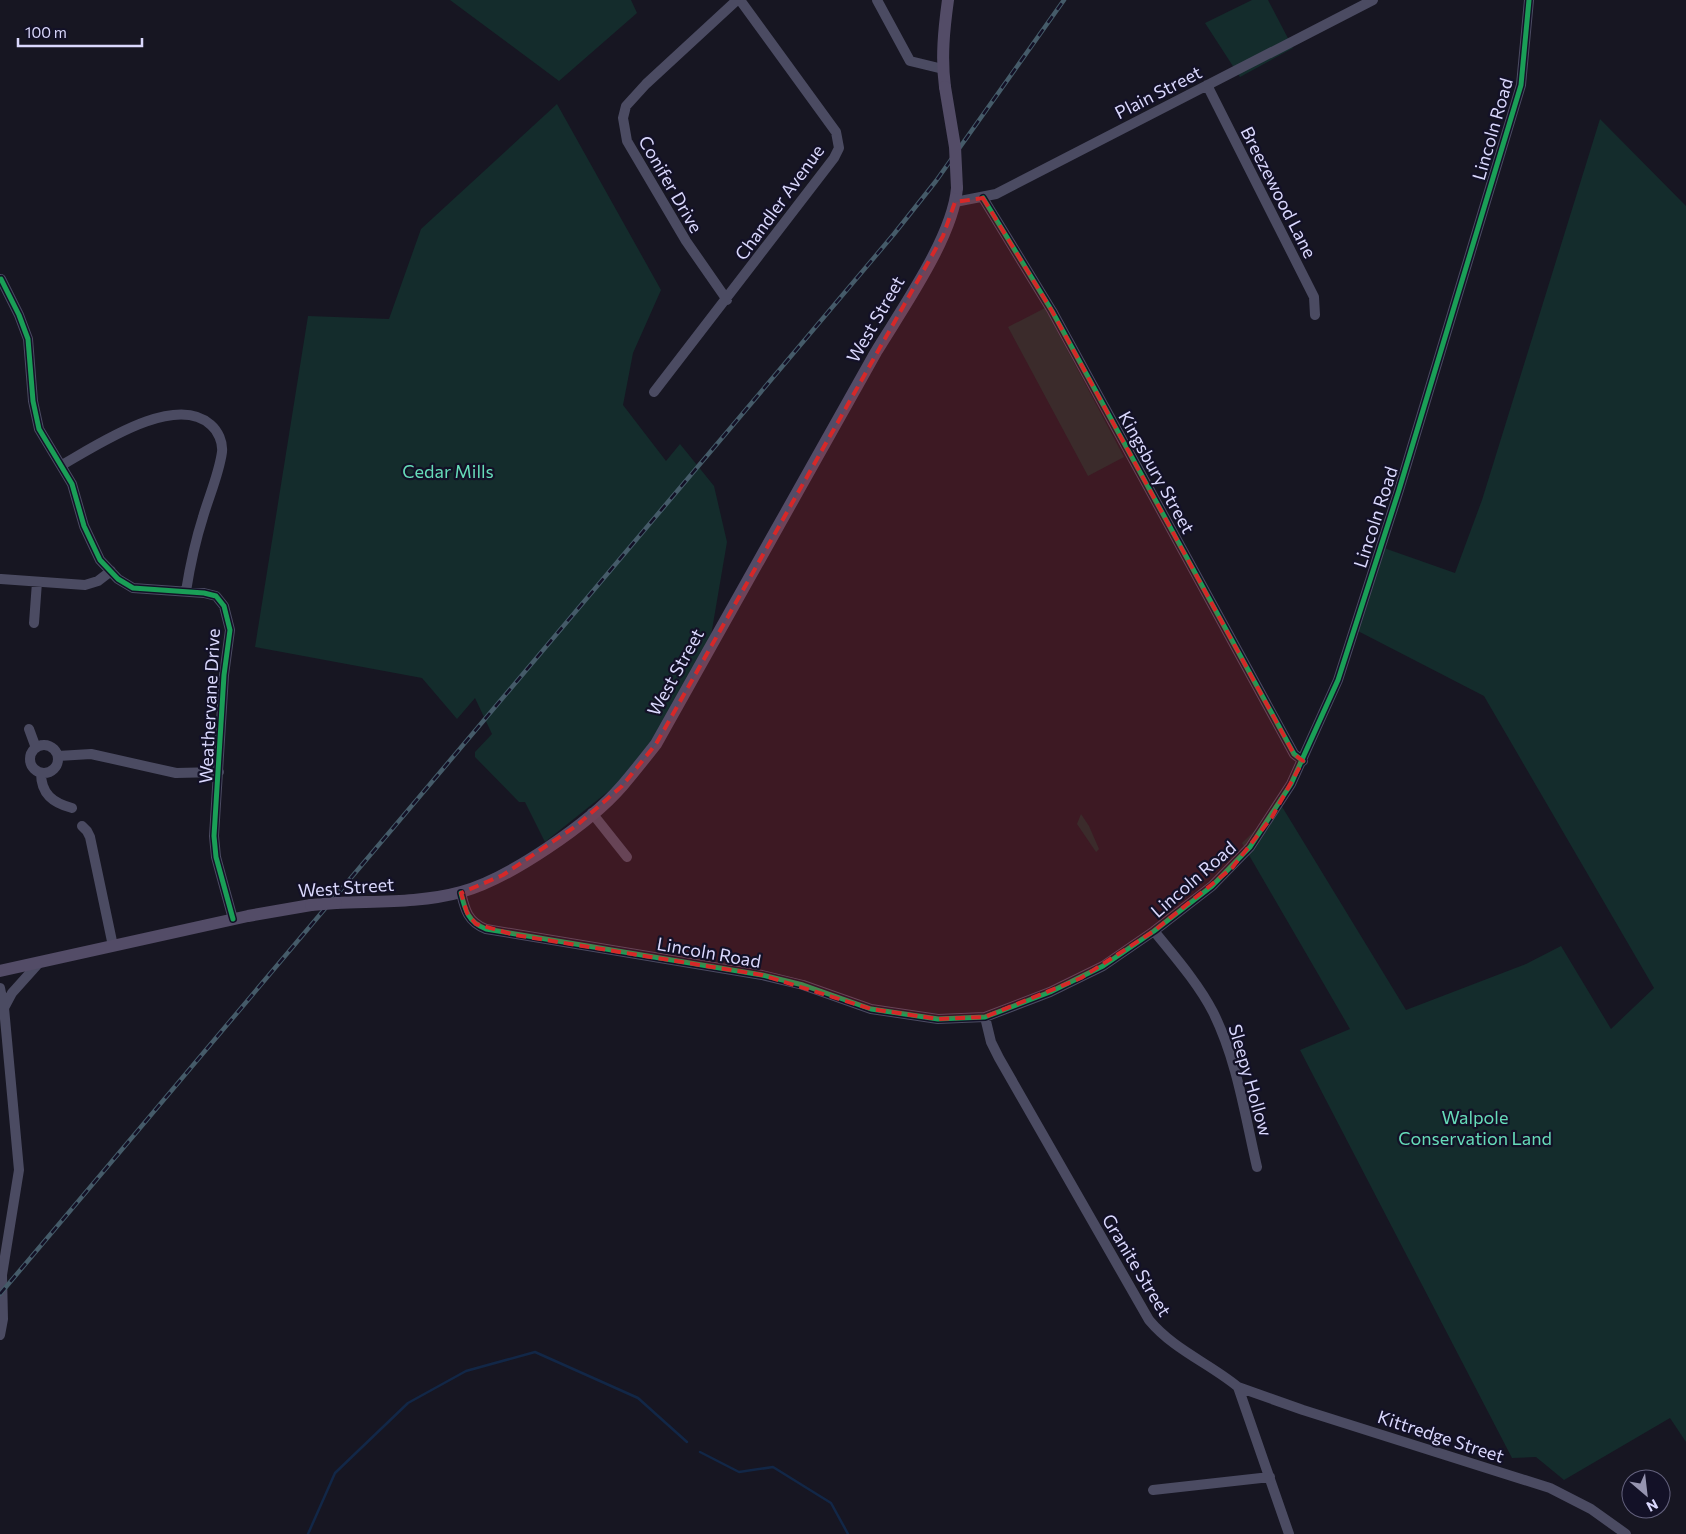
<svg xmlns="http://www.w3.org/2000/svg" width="1686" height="1534" font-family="Commissioner,sans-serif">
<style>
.green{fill:#142c2c}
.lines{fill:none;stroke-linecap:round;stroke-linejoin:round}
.stream{stroke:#122747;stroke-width:2.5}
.minor{stroke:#4b4b62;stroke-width:10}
.major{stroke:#534c67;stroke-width:12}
.rail-casing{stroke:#455b69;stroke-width:4.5}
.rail{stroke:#131127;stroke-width:2.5;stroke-dasharray:8;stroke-linecap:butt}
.major-bridge{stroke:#534c67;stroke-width:12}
.cycleway-casing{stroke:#131127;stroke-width:8}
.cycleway{stroke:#1a9f57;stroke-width:5}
.marked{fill:#d62828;fill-opacity:0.2;stroke:#d62828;stroke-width:4;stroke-dasharray:10 6;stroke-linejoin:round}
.labels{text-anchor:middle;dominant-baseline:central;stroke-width:4.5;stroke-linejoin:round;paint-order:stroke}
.street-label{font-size:18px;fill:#dad8fd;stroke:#131127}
.park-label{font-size:18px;fill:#66dcb9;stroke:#131127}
</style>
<rect width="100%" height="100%" fill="#171622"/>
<path class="green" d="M450,0H631L637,13L559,81Z
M1252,0H1268L1293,48L1240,77L1205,23Z
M557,104L661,290L633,353L623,405L666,461L680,444L714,486L727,542L707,659L654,748L615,786L545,842L525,802H519L475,757V752L492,734L475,698L457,719L422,678L255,647L308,316L389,319L421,229Z
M1600,119L1686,206V1442L1670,1418L1564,1480L1536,1457L1512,1458L1300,1050L1350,1029L1242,843L1281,805L1406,1010L1526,964L1561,946L1611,1029L1654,988L1484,696L1354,629L1384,548L1455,573L1482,500Z
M1045,308L1124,457L1088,476L1008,327Z
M1081,814L1089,826L1099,849L1096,852L1077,824Z"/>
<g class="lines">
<path class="stream" d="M700,1452L739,1472L773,1467L831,1503L848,1534
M308,1534L335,1473L408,1403L466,1371L535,1352L638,1398L687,1442"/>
<path class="minor" d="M877,0L910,61L943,69
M1207,85L1314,297L1315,315
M983,198L1052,311L1294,754L1303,761
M955,202L996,194L1373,0
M1,279L19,315L28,339L33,401L39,429L72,484L84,526L100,560L118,579L133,588L204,593L216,596L224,606L230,630L224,675L214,836L216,857L233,919
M727,300L686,241L627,141L623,118L626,106L646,84L737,0
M654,392L834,158L839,148L836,132L740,0
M62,465C96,446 175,392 211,425C218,431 223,442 222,452C219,474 209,496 203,517C195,542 190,566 186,591
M1,579L85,585L98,581L111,571
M34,623L37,582
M29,729L36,748
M30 759a14 14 0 1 1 28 0a14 14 0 1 1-28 0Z
M58,756L91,754L176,773L219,772
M41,773C41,794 53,803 72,808
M592,813L627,857
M82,826L87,831L90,837L113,946
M461,893C465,910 468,922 486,929L762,975L803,985L871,1009L938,1019L985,1017L1050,992L1103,966L1154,931L1212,886L1250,847L1291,784L1338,680L1399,490L1521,85L1529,0
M1154,931C1175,957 1198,983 1213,1012C1237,1060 1245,1116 1257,1167
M0,988L4,1008L19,1170L2,1275L3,1319L0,1335
M4,1008L12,993L38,964
M985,1017L991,1042L999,1058L1149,1320C1174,1350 1209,1363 1238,1387L1289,1534
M1238,1387L1303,1410L1550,1488L1591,1509L1626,1534
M1153,1490L1270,1477"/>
<path class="major" d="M945,87C941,58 944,29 948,0
M336,903C377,901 421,903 461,892C509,879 590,823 622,786C634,772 645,758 656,744L876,352C902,309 953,237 957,188
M0,971L248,916L311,905"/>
<defs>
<path id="rail" d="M0,1294L894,234L936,181L1064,0"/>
</defs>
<use href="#rail" class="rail-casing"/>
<use href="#rail" class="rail"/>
<path class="major-bridge" d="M945,87L955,147L957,188
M311,905L336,903"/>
<defs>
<path id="cycleway" d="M983,198L1052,311L1294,754L1303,761
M1,279L19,315L28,339L33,401L39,429L72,484L84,526L100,560L118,579L133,588L204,593L216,596L224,606L230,630L224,675L214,836L216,857L233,919
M461,893C465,910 468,922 486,929L762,975L803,985L871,1009L938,1019L985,1017L1050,992L1103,966L1154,931L1212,886L1250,847L1291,784L1338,680L1399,490L1521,85L1529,0"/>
</defs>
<use href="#cycleway" class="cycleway-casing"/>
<use href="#cycleway" class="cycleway"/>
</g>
<path class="marked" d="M983,198L1052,311L1294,754L1303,761L1272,817L1232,868L1154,931L1081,978L985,1017L938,1019L871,1009L762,975L515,935L476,924L467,913L461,893L503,875L576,826L622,786L656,744L943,236L955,202Z"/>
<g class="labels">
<g class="street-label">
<text transform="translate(1158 92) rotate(-27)">Plain Street</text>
<text transform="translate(1492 129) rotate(-74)">Lincoln Road</text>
<text transform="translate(671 184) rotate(60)">Conifer Drive</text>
<text transform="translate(1279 192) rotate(63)">Breezewood Lane</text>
<text transform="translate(779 202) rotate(-54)">Chandler Avenue</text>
<text transform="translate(875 319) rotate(-60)">West Street</text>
<text transform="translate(1157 472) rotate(61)">Kingsbury Street</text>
<text transform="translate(1375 517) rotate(-72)">Lincoln Road</text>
<text transform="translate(675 672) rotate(-61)">West Street</text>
<text transform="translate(209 706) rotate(-87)">Weathervane Drive</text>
<text transform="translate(1193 879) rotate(-41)">Lincoln Road</text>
<text transform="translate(346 887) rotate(-4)">West Street</text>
<text transform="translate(709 952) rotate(10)">Lincoln Road</text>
<text transform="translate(1251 1080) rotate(74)">Sleepy Hollow</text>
<text transform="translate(1137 1265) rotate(59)">Granite Street</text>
<text transform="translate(1441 1436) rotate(18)">Kittredge Street</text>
</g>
<g class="park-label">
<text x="448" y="471">Cedar Mills</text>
<text x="1475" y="1117">Walpole<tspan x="1475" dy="21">Conservation Land</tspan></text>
</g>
</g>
<g transform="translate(1646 1494) rotate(152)"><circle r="24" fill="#131127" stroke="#63617d"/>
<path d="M0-4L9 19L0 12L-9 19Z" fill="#9694b0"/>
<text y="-8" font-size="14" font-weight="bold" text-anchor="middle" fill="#dad8fd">N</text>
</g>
<path d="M18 38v8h124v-8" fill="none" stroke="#dad8fd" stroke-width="2.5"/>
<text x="25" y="38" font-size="15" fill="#dad8fd" stroke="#131127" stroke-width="4" paint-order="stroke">100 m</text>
</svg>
